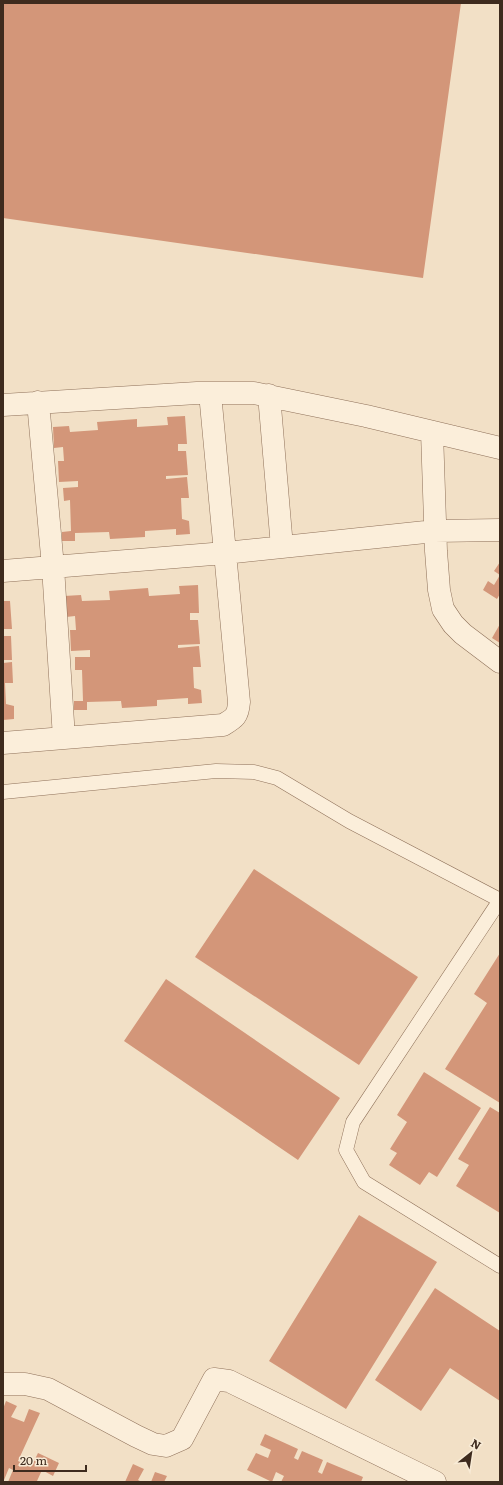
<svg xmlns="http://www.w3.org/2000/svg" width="503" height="1485" font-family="Literata,serif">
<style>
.building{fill:#d39679}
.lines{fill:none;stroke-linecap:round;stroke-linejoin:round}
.service-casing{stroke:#8f715a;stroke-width:15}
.minor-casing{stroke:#8f715a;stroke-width:23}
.service{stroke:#fbeeda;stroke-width:14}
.minor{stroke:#fbeeda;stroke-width:22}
</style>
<rect width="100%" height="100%" fill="#f2e0c6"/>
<path class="building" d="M3,3H461L423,278L3,218Z
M185,416L187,444H178V451H186L188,475L166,476V479L187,477L189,498H181L182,519L189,521L190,534L176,535V529L145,531V537L110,539L109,532L75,533V541H62V532L71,531L70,500L64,501L63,488L78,487V481L59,482L58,461H64L63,447L54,448L53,427L69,426L70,432L98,430L97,422L137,419V427L168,425L167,417Z
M500,562V575L494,571Z
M500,575V594L497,599L483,590L488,581L494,585Z
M198,585L199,613H190V620H198L200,644L178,645V648L199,646L201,667H193L194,688L201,690L202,703L188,704V698L157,700V706L122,708L121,701L87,702V710H74V701H83L82,670H75V657H90V650L71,651L70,630H76L75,616L66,617L64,596L81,595L82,601L110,600L109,591L148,588L149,596L180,594L179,586Z
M3,601H10L12,629H3Z
M500,624V643L492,638Z
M3,636H11L12,660H3Z
M12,662L13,683H5L6,704L14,706V719L3,720V663Z
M254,869L418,977L359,1065L195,957Z
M500,953V1103L445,1069L487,1003L474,994Z
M166,979L340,1098L298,1160L124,1041Z
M424,1072L481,1108L437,1177L429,1172L420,1185L389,1165L397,1153L390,1149L407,1122L397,1115Z
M490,1107L500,1113V1213L456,1186L469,1165L458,1159Z
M359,1215L437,1262L346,1409L269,1361Z
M435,1288L500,1331V1401L450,1368L421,1411L375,1380Z
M6,1401L17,1406L11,1417L24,1422L29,1409L40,1413L18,1461L31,1467L38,1453L59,1463L53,1476L42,1470L37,1481L40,1482H8L13,1470L9,1468L4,1480L3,1479V1409Z
M265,1434L298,1449L294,1458L298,1460L302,1451L323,1460L318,1472L322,1474L327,1462L363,1477L361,1482H281L284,1476L276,1472L272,1482L247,1470L256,1453L268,1458L271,1450L260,1445Z
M133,1464L144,1469L138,1480L142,1482H125Z
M155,1472L167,1476L164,1482H151Z"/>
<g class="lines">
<defs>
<path id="service" d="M3,792L216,771L254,772L277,778L349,821L500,900
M500,900L353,1122L346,1150L364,1182L500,1266"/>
<path id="minor" d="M269,395L282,547
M38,402L53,567L64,738
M3,405L197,393H254L366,416L500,448
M432,432L436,551L439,590L443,609L453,624L463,634L500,662
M3,571L225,553L435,531L500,530
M3,743L223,725C235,718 238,716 239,702L210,393
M3,1384H25L48,1389L136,1436L153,1444L166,1446L182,1439L214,1379L229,1381L435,1482"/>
</defs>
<use href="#service" class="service-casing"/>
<use href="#minor" class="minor-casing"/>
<use href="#service" class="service"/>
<use href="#minor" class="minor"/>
</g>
<rect width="503" height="1485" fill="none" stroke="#3e2b1e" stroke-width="8"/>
<g transform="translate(471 1453) rotate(30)" stroke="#f8ebd6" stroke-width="3" paint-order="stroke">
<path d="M0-3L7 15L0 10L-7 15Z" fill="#3e2b1e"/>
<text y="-6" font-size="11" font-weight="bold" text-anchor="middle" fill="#3e2b1e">N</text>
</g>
<path d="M14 1465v6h72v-6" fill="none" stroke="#3e2b1e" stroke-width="2"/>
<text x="20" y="1465" font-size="12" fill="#3e2b1e" stroke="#f8ebd6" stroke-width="3" paint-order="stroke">20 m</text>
</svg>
